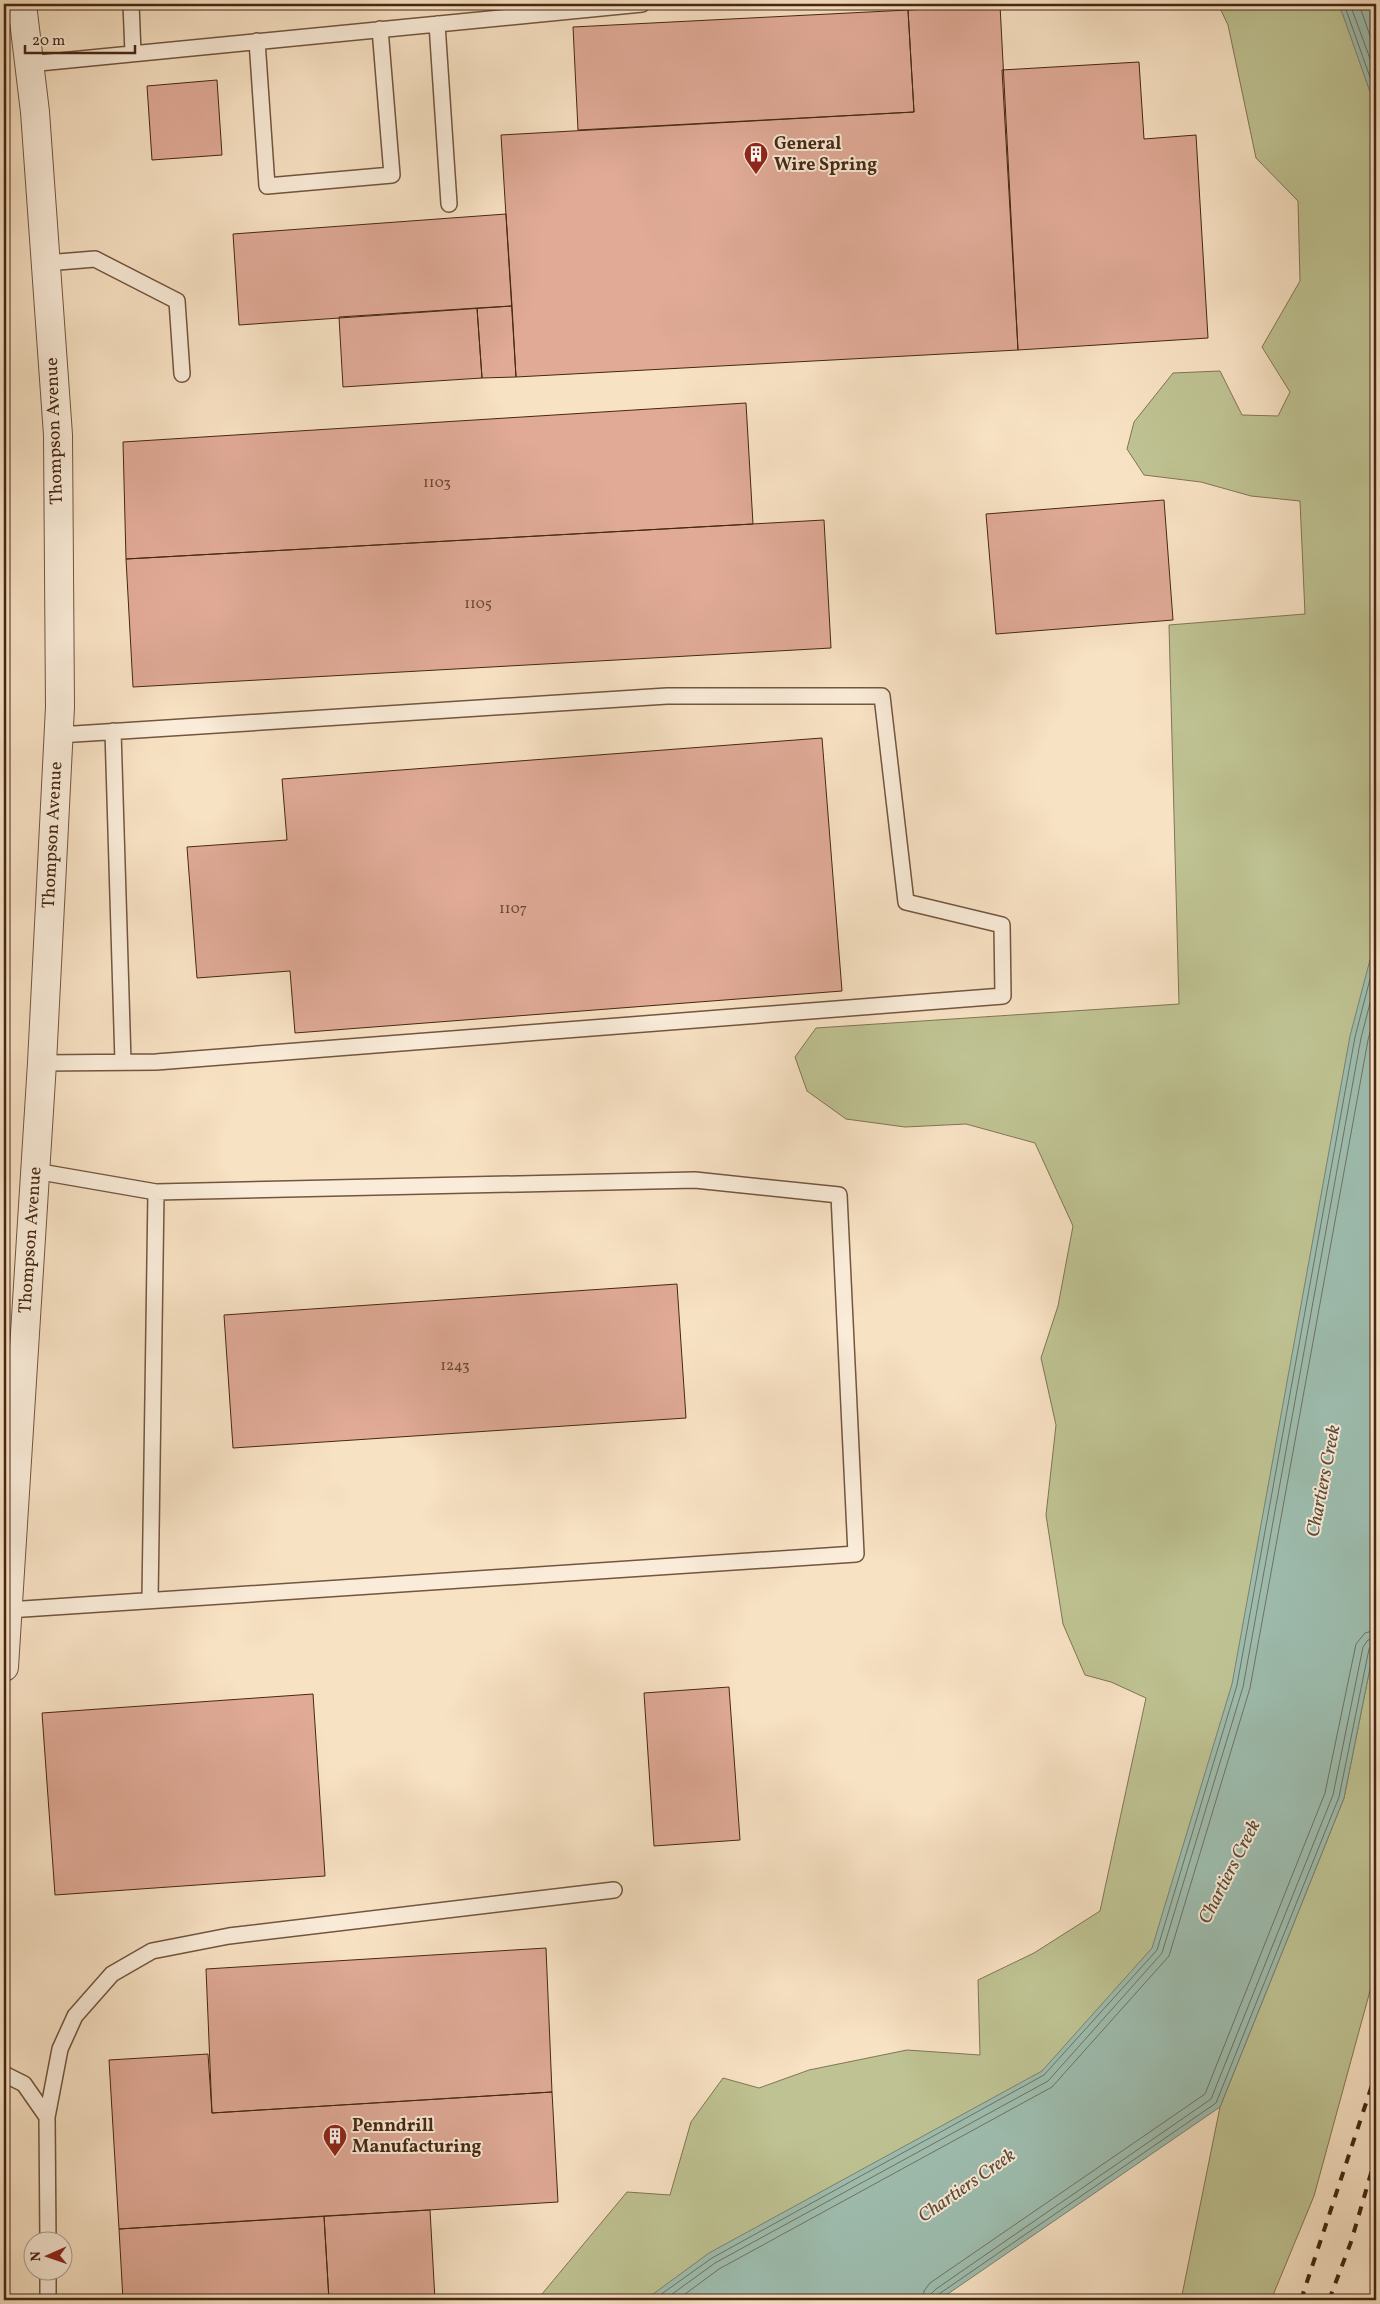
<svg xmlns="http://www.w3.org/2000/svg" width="1380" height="2304" font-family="Vollkorn,serif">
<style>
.green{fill:#bfc393;stroke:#827552}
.water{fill:#9ebeb0;stroke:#7b8271}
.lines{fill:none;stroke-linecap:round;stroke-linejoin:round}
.shore{stroke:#727261;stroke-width:1}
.building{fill:#e0aa97;stroke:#462712}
.lane-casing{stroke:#72563e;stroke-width:18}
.street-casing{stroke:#72563e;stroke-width:30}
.lane{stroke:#faecd9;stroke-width:15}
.street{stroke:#faecd9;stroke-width:28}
.rail{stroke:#462712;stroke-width:4;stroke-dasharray:9 9;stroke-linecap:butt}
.labels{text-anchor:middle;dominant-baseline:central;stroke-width:4;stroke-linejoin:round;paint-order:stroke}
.number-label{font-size:15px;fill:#6c4833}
.poi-label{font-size:18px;font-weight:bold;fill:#462712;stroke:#faecd9;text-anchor:start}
.street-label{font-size:18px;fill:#462712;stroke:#faecd9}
.water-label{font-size:19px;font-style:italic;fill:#5c4d3a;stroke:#faecd9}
</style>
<rect width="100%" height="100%" fill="#f8e2c4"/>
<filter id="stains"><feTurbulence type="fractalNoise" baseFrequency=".004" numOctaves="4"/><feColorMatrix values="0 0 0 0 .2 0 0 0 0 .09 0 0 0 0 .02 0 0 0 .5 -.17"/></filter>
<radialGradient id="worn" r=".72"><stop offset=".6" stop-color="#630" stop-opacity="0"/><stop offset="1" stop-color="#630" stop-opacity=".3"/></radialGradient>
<path class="green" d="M1218,4H1348L1376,85V1033L1237,1699L1163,1950L1047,2081L681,2300H537L627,2192L670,2195L691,2122L723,2078L759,2088L809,2070L907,2050L980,2055L978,1980L1034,1953L1100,1911L1146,1698L1111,1682L1085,1675L1063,1624L1046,1515L1056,1425L1041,1358L1058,1306L1073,1226L1035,1143L966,1124L905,1127L846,1119L807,1091L795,1057L816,1028L1179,1004L1169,625L1305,614L1300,501L1251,496L1201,482L1144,475L1127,449L1134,422L1173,373L1220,371L1242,415L1278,416L1290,392L1262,347L1300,281L1298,201L1256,158L1228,25Z
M1376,1638V1969L1314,2196L1271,2300H1181L1220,2107L1344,1798Z"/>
<path class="water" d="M1338,4H1376V109L1343,15Z
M1376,937V1638L1344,1798L1220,2107L939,2300H645L709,2253L1042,2071L1152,1948L1232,1684L1350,1036Z"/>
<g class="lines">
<path class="shore" d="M1344,4L1376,94
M1350,4L1376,75
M1359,4L1376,53
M653,2300L712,2258L1044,2075L1157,1950L1237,1685L1355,1037L1376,956
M664,2300L715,2263L1048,2081L1162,1953L1243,1687L1361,1038L1376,980
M677,2300L719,2269L1052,2087L1169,1956L1250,1688L1368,1040L1376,1009
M923,2300L924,2291L930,2283L1205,2094L1325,1793L1356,1644L1365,1633L1376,1630
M930,2300L931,2294L936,2289L1211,2099L1333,1795L1363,1647L1368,1640L1376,1638
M936,2300L939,2294L1216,2103L1339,1797L1369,1649L1372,1645L1376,1644"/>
</g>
<path class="building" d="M1000,5L1018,350L516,377L501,135L914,112L908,10Z
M908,10L914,112L578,130L573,27Z
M1139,62L1144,139L1196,135L1208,338L1018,350L1002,70Z
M217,80L222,155L152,160L147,86Z
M506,214L512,306L239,325L233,234Z
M512,306L516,377L482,378L477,308Z
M477,308L482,378L343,387L339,317Z
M746,403L753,524L126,559L123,442Z
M1164,500L1173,620L996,634L986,514Z
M824,520L831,648L133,687L126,559Z
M822,738L842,991L295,1033L290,971L197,978L187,847L287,840L282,779Z
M677,1284L686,1418L233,1448L224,1315Z
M729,1687L740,1840L654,1846L644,1693Z
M313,1694L325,1876L55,1895L42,1713Z
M546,1948L552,2092L212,2113L206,1969Z
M208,2054L212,2113L552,2092L558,2202L119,2229L109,2060Z
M430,2210L435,2300H329L324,2216Z
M324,2216L329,2300H123L119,2229Z"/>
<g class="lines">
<defs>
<path id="lane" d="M131,4L133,53
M437,24L449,204
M257,41L267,186L392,175L380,29
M29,64L642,4
M46,263L95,259L177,301L182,374
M113,731L123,1062
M42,1063L156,1062L1003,996L1002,925L906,902L882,696H667L59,735
M150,1600L156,1192
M8,1610L856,1554L839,1195L695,1180L156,1192L35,1171
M4,2074L24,2084L47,2117L48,2242
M47,2117L60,2049L75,2016L112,1974L152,1951L229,1936L614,1890
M48,2272V2300"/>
<path id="street" d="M4,1667L42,1063L60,707L58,435L35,112L22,4"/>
</defs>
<use href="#lane" class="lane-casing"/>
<use href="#street" class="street-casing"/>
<use href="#lane" class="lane"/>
<use href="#street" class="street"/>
<path class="rail" d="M1301,2300L1376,2073
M1329,2300L1351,2242L1376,2156"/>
</g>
<defs>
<symbol id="building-pin" viewBox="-11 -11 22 30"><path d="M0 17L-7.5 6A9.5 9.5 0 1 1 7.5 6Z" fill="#8f2418" stroke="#faecd9"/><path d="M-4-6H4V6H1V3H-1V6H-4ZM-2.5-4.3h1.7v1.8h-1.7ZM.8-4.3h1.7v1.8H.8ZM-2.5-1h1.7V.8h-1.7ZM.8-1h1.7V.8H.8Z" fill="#fff"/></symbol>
</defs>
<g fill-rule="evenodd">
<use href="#building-pin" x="742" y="140" width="28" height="38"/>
<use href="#building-pin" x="321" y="2122" width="28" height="38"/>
</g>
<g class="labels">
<g class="number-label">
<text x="437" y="483">1103</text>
<text x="478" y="604">1105</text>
<text x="513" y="909">1107</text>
<text x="455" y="1366">1243</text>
</g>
<g class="poi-label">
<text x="774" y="144">General<tspan x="774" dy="21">Wire Spring</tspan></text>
<text x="352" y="2126">Penndrill<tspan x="352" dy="21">Manufacturing</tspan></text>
</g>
<g class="street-label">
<text transform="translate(55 431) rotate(-92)">Thompson Avenue</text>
<text transform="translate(53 835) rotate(-87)">Thompson Avenue</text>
<text transform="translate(31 1240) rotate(-86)">Thompson Avenue</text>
</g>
<g class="water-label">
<text transform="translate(1324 1481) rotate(-79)">Chartiers Creek</text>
<text transform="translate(1230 1872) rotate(-63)">Chartiers Creek</text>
<text transform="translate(967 2186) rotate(-35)">Chartiers Creek</text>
</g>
</g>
<rect width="1380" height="2304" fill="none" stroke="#f8e2c4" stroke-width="20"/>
<rect x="5" y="5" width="1370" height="2294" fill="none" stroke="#462712" stroke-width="2.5"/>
<rect x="10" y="10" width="1360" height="2284" fill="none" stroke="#462712"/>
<g transform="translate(48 2256) rotate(268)"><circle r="24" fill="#faecd9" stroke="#b29d89"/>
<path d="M0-4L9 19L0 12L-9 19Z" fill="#8f2418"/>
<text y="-8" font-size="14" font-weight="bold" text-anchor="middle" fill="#462712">N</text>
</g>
<path d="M25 45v8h110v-8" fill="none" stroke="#462712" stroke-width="2.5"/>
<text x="32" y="45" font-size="15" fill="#462712" stroke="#faecd9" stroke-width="4" paint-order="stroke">20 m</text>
<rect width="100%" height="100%" filter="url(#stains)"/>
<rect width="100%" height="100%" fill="url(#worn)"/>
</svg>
